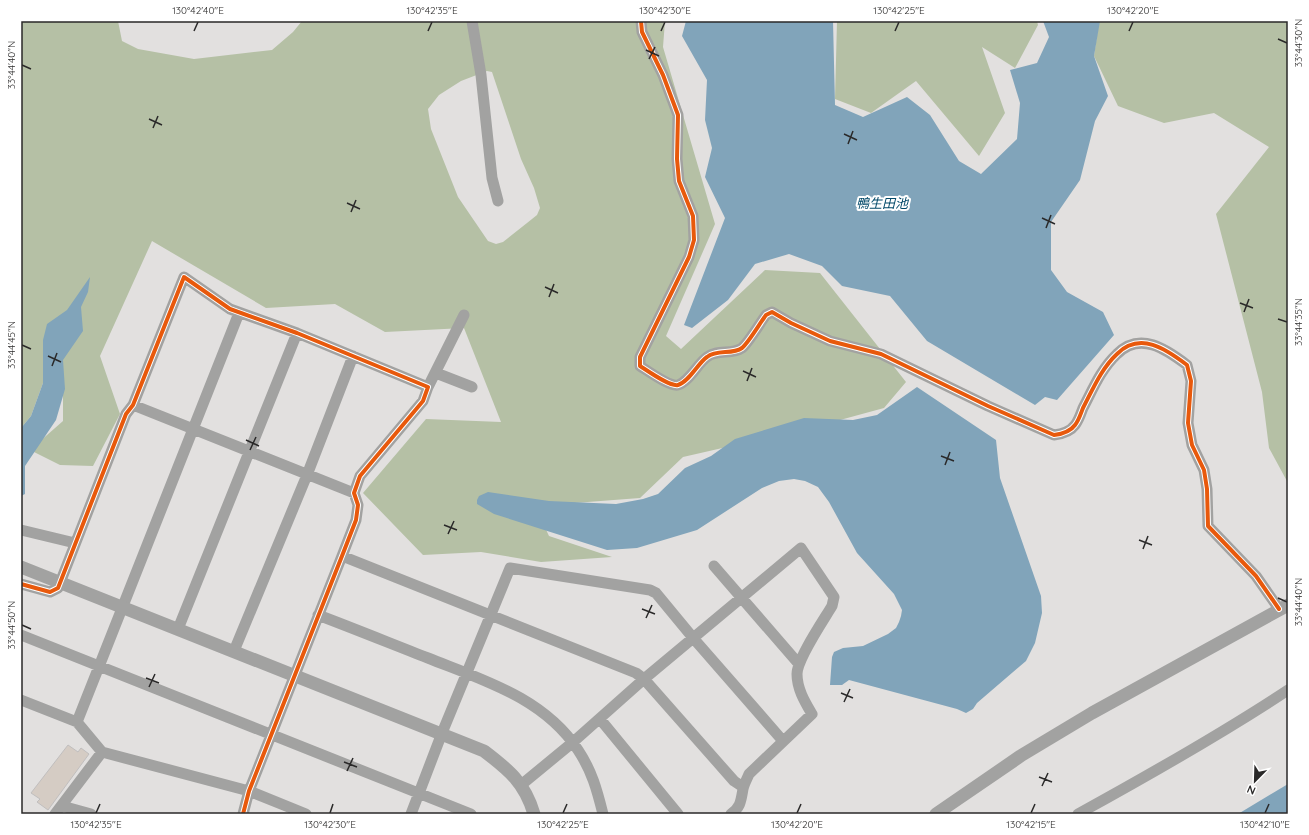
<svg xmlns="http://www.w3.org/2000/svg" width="1309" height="835" font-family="Quicksand,'Noto Sans JP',sans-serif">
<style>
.forest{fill:#b5c0a5;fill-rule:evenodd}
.water{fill:#81a4ba}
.building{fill:#d5ccc4;stroke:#c0bebe}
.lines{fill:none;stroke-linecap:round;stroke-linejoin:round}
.minor{stroke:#a2a2a1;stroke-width:11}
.tertiary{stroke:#a2a2a1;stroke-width:13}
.cycleway-casing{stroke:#fff;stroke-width:6}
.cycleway{stroke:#e8590c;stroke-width:4}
.ticks{fill:none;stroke:#2a2929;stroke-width:1.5}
.labels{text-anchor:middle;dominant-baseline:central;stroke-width:4;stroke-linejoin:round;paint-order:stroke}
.water-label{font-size:13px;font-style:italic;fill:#014868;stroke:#fff}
.neatline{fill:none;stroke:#2a2929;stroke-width:1.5}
.ticks-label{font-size:10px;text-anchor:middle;fill:#2a2929}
</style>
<rect width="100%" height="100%" fill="#e2e0df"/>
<path class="forest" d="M21,21H118L122,41L138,49L194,59L272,50L293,32L302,21H665L663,47L715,224L666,336L681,349L765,270L820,273L906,382L884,408L818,426L683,457L640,498L535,506L549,536L612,557L541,562L481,552L423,555L363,493L426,419L501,422L464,328L385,332L335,304L266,308L152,241L100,356L120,414L93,466L60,465L30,450L63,421V360L43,383L31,416L21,428ZM487,71L492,72L521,159L534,188L540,208L537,215L527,223L503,242L496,244L488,241L458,197L431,129L428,109L439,95L461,81Z
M837,21H1037L1038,25L1015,68L982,47L1005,113L979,156L916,81L871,113L835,99Z
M1099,21H1288V483L1269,448L1262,392L1216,214L1269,147L1214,113L1164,123L1118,106L1094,56Z"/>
<path class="water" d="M686,21H833L835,105L863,117L907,97L930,115L959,161L981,174L1017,139L1020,103L1010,70L1037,63L1049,37L1043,21H1100L1094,56L1108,96L1095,121L1080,180L1051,222V270L1067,292L1103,312L1114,335L1057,400L1045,397L1035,405L927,341L890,296L842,286L822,266L789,254L755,264L728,300L692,328L684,325L725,218L705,177L712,148L705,120L707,80L682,36Z
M90,277L88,292L81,307L83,331L63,360L65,389L56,420L25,466V494L21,496V428L31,416L43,383V340L47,324L67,310Z
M917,387L996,440L1000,478L1041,596L1042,613L1035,643L1026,661L977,703L973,709L966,713L957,709L849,680L842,685H830L832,657L834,652L843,648L863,646L888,634L896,628L899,622L901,616L902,610L894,594L857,553L829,502L818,487L805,481L794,479L779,481L762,488L697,530L637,548L607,550L494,514L477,504V500L479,496L488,492L549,501L616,504L643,499L658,494L685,468L711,456L735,439L804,418L853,420L877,415Z
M1288,784V814H1238Z"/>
<path class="building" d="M68,745L78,752L81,748L89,754L48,810L37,802L40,799L31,793Z"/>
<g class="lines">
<path class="minor" d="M472,21L481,75L492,178L498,201
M641,21L642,32L663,75L678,115L677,159L679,181L693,216L694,240L689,257L640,357V366C648,371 670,387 678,385C689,382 698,363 707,357C717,349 732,355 742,348C749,342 760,323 766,315L772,312L791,323L830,341L881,354L988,406L1054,435C1062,434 1070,432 1075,425C1079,420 1081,413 1083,408C1093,389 1101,369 1117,354C1140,331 1166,349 1187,365L1191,381L1188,423L1192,445L1204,470L1207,489L1208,526L1256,576L1279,609
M436,373L472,387
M428,387L464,315
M133,405L354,493
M21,530L75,543
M342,556L636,673L644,679L734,781L743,787
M714,566L798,663
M21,584L50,592L58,588L126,414L133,405L184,277L230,309L297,333L428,387L423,401L360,476L354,493L358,505L356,520L342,556L249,791L243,814
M318,615C355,629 392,644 428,658C483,680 544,698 578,750C592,771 597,790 603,814
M178,629L297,333
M21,635L471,814
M234,651L307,475L353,356
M21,700L77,722L102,752L55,814
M600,719L678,814
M77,722L239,313
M102,752L249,791L306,814
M521,785L572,743L644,679L801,548L834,597L832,606C823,621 797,659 797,674C797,689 805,702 812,714L749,774C747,779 744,784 743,789C741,800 741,807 731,814
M62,806L91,814
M411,814L442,733L510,568L650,590L656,593L694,639L783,741
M1078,814C1149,775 1220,735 1288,690"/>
<path class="tertiary" d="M21,567L484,751C509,770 525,783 534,814
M936,814L1022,755L1092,713L1288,605"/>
<defs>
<path id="cycleway" d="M641,21L642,32L663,75L678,115L677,159L679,181L693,216L694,240L689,257L640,357V366C648,371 670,387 678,385C689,382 698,363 707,357C717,349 732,355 742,348C749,342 760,323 766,315L772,312L791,323L830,341L881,354L988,406L1054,435C1062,434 1070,432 1075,425C1079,420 1081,413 1083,408C1093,389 1101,369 1117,354C1140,331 1166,349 1187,365L1191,381L1188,423L1192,445L1204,470L1207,489L1208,526L1256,576L1279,609
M21,584L50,592L58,588L126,414L133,405L184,277L230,309L297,333L428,387L423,401L360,476L354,493L358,505L356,520L342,556L249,791L243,814"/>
</defs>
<use href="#cycleway" class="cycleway-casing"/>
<use href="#cycleway" class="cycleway"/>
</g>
<path class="ticks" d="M194,31L198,22M428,31L432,22M661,31L665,22M895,31L899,22M1129,31L1133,22M1278,39L1287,43M646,50L659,56M649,59L655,47M22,65L31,69M149,119L162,125M153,128L158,116M844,134L857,140M848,144L853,131M347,203L360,209M351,212L356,200M1042,218L1055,224M1046,228L1051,215M545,287L558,293M549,297L554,284M1240,303L1253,308M1244,312L1249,299M1278,319L1287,322M22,345L31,349M48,356L61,362M52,366L57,353M743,371L756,377M747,381L752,368M246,440L259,446M250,450L256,437M941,456L954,461M945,465L950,452M444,525L457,530M448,534L454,521M1139,540L1152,545M1143,549L1148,536M1278,598L1287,602M642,609L655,614M646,618L652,605M22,625L31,629M146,678L159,683M149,687L155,674M841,693L853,698M844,702L850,689M344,762L357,767M347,771L353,758M1039,777L1052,782M1042,786L1048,773M96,813L100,804M330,813L333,804M563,813L567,804M797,813L801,804M1031,813L1035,804M1265,813L1269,804"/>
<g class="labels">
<g class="water-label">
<text x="882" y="203">鴨生田池</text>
</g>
</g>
<rect width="1309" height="835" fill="none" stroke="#ffffff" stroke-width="44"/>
<g transform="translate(1255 781) rotate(203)" stroke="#ffffff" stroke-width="3" paint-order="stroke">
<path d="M0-3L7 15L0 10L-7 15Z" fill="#2a2929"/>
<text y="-6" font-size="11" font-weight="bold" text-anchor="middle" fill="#2a2929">N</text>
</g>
<rect x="22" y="22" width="1265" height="791" class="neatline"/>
<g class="ticks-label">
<text x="198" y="14">130°42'40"E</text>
<text x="432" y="14">130°42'35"E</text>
<text x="665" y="14">130°42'30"E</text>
<text x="899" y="14">130°42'25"E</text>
<text x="1133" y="14">130°42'20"E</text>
<text transform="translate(1298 43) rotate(-90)" y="4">33°44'30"N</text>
<text transform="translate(11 65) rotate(-90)" y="4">33°44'40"N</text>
<text transform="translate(1298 322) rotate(-90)" y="4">33°44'35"N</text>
<text transform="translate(11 345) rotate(-90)" y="4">33°44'45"N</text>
<text transform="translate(1298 602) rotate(-90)" y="4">33°44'40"N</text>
<text transform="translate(11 625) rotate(-90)" y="4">33°44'50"N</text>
<text x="96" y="828">130°42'35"E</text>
<text x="330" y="828">130°42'30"E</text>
<text x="563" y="828">130°42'25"E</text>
<text x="797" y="828">130°42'20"E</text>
<text x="1031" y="828">130°42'15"E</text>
<text x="1265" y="828">130°42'10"E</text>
</g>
</svg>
